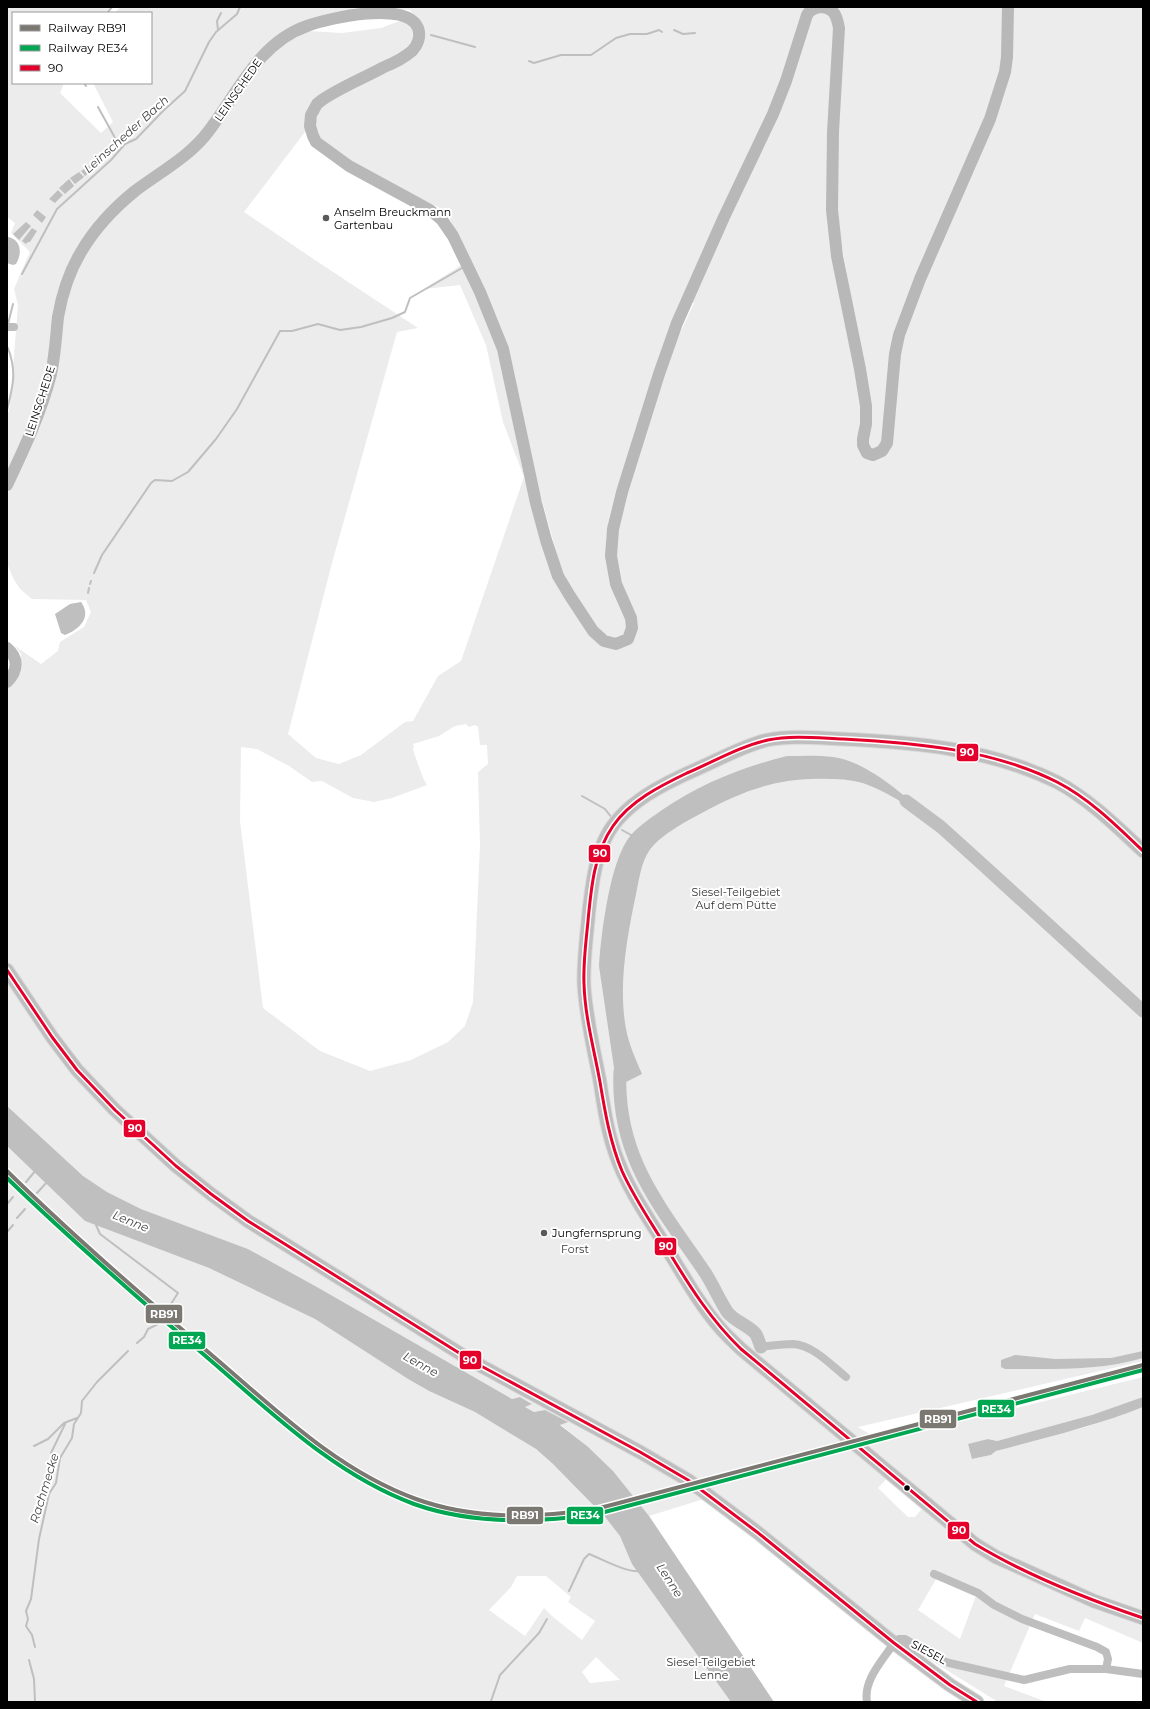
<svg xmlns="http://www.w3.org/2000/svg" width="1150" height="1709" font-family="Montserrat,sans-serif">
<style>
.green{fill:#ececec;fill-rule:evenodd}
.water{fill:#bfbfbf}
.pier{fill:#fff}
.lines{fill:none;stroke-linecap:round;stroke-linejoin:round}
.stream{stroke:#bfbfbf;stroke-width:2}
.canal{stroke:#bfbfbf;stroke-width:8}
.river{stroke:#bfbfbf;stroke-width:13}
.primary-casing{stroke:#dbdbdb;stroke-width:15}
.street{stroke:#bebebe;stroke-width:8}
.secondary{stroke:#b8b8b8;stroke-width:12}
.primary{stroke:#bebebe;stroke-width:13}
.bus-1-casing{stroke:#fff;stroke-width:6}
.bus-1{stroke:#e4002b;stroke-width:3}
.rail-1-casing{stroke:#fff;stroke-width:7}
.rail-2-casing{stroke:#fff;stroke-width:7}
.rail-1{stroke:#7b7872;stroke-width:4}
.rail-2{stroke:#00a651;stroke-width:4}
.poi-dot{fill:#595959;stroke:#fff;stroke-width:1.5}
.bus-dot{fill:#000;stroke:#fff;stroke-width:1.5}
.labels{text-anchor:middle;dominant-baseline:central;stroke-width:4;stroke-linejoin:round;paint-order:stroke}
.street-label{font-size:11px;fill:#000;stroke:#fff}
.poi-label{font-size:11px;fill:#000;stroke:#fff;text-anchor:start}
.park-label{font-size:11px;fill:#333;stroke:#fff}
.water-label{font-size:12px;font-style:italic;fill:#444;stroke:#fff}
.line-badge{stroke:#fff;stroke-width:1.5}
.badge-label{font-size:11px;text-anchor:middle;font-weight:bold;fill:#fff}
</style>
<rect width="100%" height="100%" fill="#fff"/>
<path class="green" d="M7,7H110L105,13H13V83H64L60,93L101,133L113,122L93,83H151V13H115L120,7H1143V843L1062,781L976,758L1057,787L1089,808L1143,856V1361L858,1427L881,1441L1143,1377V1397C1100,1417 1043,1428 997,1441L988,1439L968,1445L973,1459L991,1455L996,1451L1086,1427L1143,1407V1643L1085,1618L1079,1631L1035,1614L1004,1686L1047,1702H998L895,1638L704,1499L649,1516L774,1702H7V1146L85,1221L209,1268L315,1319L408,1379L429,1391L475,1412L511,1433L536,1449L553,1464L587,1446L560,1424L567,1422L545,1410L534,1412L525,1407L531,1403L520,1397L512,1399L317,1287L248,1249L141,1209L107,1192L83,1177L7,1106V974L48,1039L173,1168L279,1234L218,1194L118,1107L55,1035L7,961V685L18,672L21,654L15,646L41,664L58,651L60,642L84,627L91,612L86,600L32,599L20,589L13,578L7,563V495L17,474L7,475V418L10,406L18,305L14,289L30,252L11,233L15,223L7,217ZM395,9L410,10C425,27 426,30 420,52L399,64L330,98L319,109L315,127L317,136L351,163L446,211L448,215L483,290L562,572C569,586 603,656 623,634C626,631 627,624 627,620C624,610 617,599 613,589C601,551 606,528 616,491L685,302L694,303L662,372L616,527V569L632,640L604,645L555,578L524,477L498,349L463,264L424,289L460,285L486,345L503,422L524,477L461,661L438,676L413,721L405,722L361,755L339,764L316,758L288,734L332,563L397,332L418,328L315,260L244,212L305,132L307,110L410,49L417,32L405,19L381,28L342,33L307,31L274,50L295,28ZM839,230L865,375L857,376ZM466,724L469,727L475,725L478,727L480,745H487L488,764L478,772L480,845L473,1002L465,1026L448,1042L411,1060L370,1071L320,1051L263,1008L240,821L241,747L257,749L289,766L312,782L322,781L353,798L374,802L392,798L427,785L423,778L413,750L414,747L413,744L439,736L455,726ZM891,1474L926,1504L915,1517H908L878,1488ZM517,1576H546L571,1597L568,1602L595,1621L582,1640L553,1617L544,1608L525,1636L489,1610L511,1587ZM938,1576L977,1593L960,1639L918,1610ZM596,1657L620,1680L590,1683L582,1672Z"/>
<path class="water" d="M90,165L94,168L85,176L81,171Z
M79,172L84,177L75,184L70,178Z
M69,179L74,186L65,194L59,188Z
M58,190L63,195L55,203L49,199Z
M37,210L46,217L42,223L33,215Z
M26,222L31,226L19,240L13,234Z
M32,228L37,231L30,242H28L26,244L22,241Z
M8,237C22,240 22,254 16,264L13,265L7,263V238Z
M81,602C92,617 80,629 65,635L61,633L55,614L70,604Z
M787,756C802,756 818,755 833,757C864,761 898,790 921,810L918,812C902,802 886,792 868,785C856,780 842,779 829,779C779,777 744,790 700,814C685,822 659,836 649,851C641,863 639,880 636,894C627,937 618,985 626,1029C629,1045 636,1060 642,1074L624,1083L620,1088H617L599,966C601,934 610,859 631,835C640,825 652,817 662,810C700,784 743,767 787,756Z
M7,1106L83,1176L107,1192L141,1209L248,1249L317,1287L512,1399L520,1397L532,1404L525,1407L534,1412L545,1410L568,1422L560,1425L587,1446L613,1471L649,1516L774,1702H731L632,1564L620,1536L606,1518L553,1464L536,1449L475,1412L429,1391L408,1379L315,1319L209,1268L85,1221L7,1146Z
M1143,1351V1358C1099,1371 1051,1369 1005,1369L1001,1367V1360L1015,1355L1055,1359L1111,1358Z
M1143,1397V1407C1095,1426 1045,1438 996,1451L991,1455L972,1459L968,1444L988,1439L997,1441L1092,1415Z"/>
<path class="pier" d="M637,1498L643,1505L601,1516L595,1509Z"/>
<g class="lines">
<path class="stream" d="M107,13L112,7
M218,30L217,21L221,13
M674,30L683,34L695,33
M431,35L475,47
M529,61L534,63L561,55H591L616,38L630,34H647L659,30L662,32
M84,83L86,86
M98,107L114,136L119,151
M22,274L57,209L111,160L125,144L136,139L163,111L185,91L209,42L216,32L237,14L240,7
M8,324L13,304
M7,410C13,386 17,372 8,348
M94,573L102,555L151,483L155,480L172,481L188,472L216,439L237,409L280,331H292L318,324L340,330L361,327L392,318L405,312L410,298L462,268
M90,584L91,581
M88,593L89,588
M582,796L605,809L612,818
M622,830L631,835
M26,1182L36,1170
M37,1193L47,1182
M7,1204L13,1197
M17,1218L25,1209
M96,1225L100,1234L178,1293L158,1324L148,1329L144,1337L137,1343
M7,1232L13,1225
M34,1446L48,1439L64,1423L77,1418
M51,1453L66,1422
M569,1591L584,1559L589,1554C602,1559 627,1573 640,1571
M35,1647L32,1635L26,1626L28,1619L26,1611L31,1599L39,1539L49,1494L56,1483L60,1458L72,1438L74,1424L81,1413L82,1401L97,1382L128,1351
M29,1660L34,1679L35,1702
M491,1701L500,1675L539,1633L547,1619"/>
<path class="canal" d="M759,1347C770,1346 782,1344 793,1344C813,1345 831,1365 846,1377"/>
<path class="river" d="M906,801L941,827L982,864L1143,1011
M620,1071C616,1156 659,1205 704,1271C713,1284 719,1300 728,1313C735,1321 747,1325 755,1333C758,1337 759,1342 761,1347"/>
<defs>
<path id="primary" d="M1143,851C1117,827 1089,799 1057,782C990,749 915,742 842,739C818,738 792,735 767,740C743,746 720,759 697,769C665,783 623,803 606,837C595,858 592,886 589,910C587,935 583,960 584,985C586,1018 594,1050 600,1082C604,1109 608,1136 618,1161C629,1190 647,1216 663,1242C681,1271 698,1303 721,1329C727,1336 735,1343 741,1349L975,1544L996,1557L1094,1601L1143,1618
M7,970L52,1037L77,1070L115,1110L176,1166L211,1194L248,1221L472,1361L640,1452L688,1480L757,1532L894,1643L950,1685L977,1702"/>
</defs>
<use href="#primary" class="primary-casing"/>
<path class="street" d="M7,327H14
M934,1574L978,1593L994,1605L1022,1619L1097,1647L1106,1652L1108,1659L1106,1669
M867,1702C863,1680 883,1660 894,1643L899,1639H905L938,1659L949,1663L1024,1680L1070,1669H1106L1143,1674"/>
<path class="secondary" d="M7,485C24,449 41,413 51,374C55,356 56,336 58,317C62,294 69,272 81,252C95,228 114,208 135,191C160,172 189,157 208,132C238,93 258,43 307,26C329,18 407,0 418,28C421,36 418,45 412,51C404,58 394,63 384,67C364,78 341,87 322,100L317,104L311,115L310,126L313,136L316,142L349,166L430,210L442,220L453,236L480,292L503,349L536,503L546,540L558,576L570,596L593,631L604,641L616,644L628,639L632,628L631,618L616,584L611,556L613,529L622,492L659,374L677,323L724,217L773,114L786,81L807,15C812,6 827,4 834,13C837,17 838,23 839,28L833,132L832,210L837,256L860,369L866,406V424L863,439V445L867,453L873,455L882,451L887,443L895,354L899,335L920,279L990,119L1005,72L1007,57L1008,7
M7,648C19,658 18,671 7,682"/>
<use href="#primary" class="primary"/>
<defs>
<path id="bus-1" d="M1143,851C1117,826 1090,799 1057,782C992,749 915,743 843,739C818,738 792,735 768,740C740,746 713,762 687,773C660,786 630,801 613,826C594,853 591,889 588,921C586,942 583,963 584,984C585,1017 594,1049 600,1082C605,1112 610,1142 622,1171C635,1200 653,1225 669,1252C690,1287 711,1320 741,1349L975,1544C1026,1575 1087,1599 1143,1618
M7,970L52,1037L77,1070L115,1110L176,1166L211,1194L248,1221L472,1361L640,1452L688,1480L757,1532L894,1643L950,1685L977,1702"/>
</defs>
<use href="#bus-1" class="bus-1-casing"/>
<use href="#bus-1" class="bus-1"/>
<defs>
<path id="rail-1" d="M7,1171C73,1236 143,1296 214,1357C276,1410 338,1471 416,1499C474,1520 536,1518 596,1509L1143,1365"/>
<path id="rail-2" d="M7,1178C72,1241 140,1300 209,1359C272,1413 335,1475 414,1504C473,1525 537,1523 597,1514L1143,1370"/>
</defs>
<use href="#rail-1" class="rail-1-casing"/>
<use href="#rail-2" class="rail-2-casing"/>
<use href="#rail-1" class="rail-1"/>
<use href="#rail-2" class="rail-2"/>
</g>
<g class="poi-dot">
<circle cx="326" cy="218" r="4"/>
<circle cx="544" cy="1233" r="4"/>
</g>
<circle class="bus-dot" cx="907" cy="1488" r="3.5"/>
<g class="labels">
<g class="street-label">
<text transform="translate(238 90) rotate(-55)">LEINSCHEDE</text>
<text transform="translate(40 401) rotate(-72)">LEINSCHEDE</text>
<text transform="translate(929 1652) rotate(28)">SIESEL</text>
</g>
<g class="poi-label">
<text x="334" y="212">Anselm Breuckmann<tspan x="334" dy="13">Gartenbau</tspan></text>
<text x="552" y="1233">Jungfernsprung</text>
</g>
<g class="park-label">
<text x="736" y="892">Siesel-Teilgebiet<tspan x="736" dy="13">Auf dem Pütte</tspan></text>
<text x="575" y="1249">Forst</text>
<text x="711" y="1662">Siesel-Teilgebiet<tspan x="711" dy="13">Lenne</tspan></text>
</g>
<g class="water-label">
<text transform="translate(126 134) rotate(-42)">Leinscheder Bach</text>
<text transform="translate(131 1221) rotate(22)">Lenne</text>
<text transform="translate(421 1364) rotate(29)">Lenne</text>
<text transform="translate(44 1488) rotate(-73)">Rachmecke</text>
<text transform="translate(670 1580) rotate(57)">Lenne</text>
</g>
</g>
<g class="line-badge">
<rect x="956" y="743" width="23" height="19" rx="4" fill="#e4002b"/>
<rect x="588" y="844" width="23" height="19" rx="4" fill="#e4002b"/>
<rect x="123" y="1119" width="23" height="19" rx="4" fill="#e4002b"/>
<rect x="654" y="1237" width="23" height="19" rx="4" fill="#e4002b"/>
<rect x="145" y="1304" width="38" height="20" rx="4" fill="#7b7872"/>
<rect x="168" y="1331" width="38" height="19" rx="4" fill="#00a651"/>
<rect x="459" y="1350" width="23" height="20" rx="4" fill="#e4002b"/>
<rect x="977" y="1399" width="38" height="19" rx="4" fill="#00a651"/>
<rect x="919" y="1409" width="38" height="20" rx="4" fill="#7b7872"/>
<rect x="506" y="1506" width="38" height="19" rx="4" fill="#7b7872"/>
<rect x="566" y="1506" width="38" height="19" rx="4" fill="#00a651"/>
<rect x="947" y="1521" width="23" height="19" rx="4" fill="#e4002b"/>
</g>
<g class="badge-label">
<text x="967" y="756">90</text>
<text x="600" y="857">90</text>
<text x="135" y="1132">90</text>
<text x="666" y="1250">90</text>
<text x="164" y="1318">RB91</text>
<text x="187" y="1344">RE34</text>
<text x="470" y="1364">90</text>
<text x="996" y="1413">RE34</text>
<text x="938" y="1423">RB91</text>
<text x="525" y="1519">RB91</text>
<text x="585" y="1519">RE34</text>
<text x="959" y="1534">90</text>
</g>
<rect width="1150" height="1709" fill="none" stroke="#000000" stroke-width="16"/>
<rect x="12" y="12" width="140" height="72" fill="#ffffff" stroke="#999999"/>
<rect x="20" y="25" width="20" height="6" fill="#7b7872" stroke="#999999"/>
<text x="48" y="32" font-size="12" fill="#000000">Railway RB91</text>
<rect x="20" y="45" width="20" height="6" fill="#00a651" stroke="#999999"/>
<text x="48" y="52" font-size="12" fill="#000000">Railway RE34</text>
<rect x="20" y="65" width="20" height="6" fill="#e4002b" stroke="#999999"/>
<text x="48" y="72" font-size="12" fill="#000000">90</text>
</svg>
